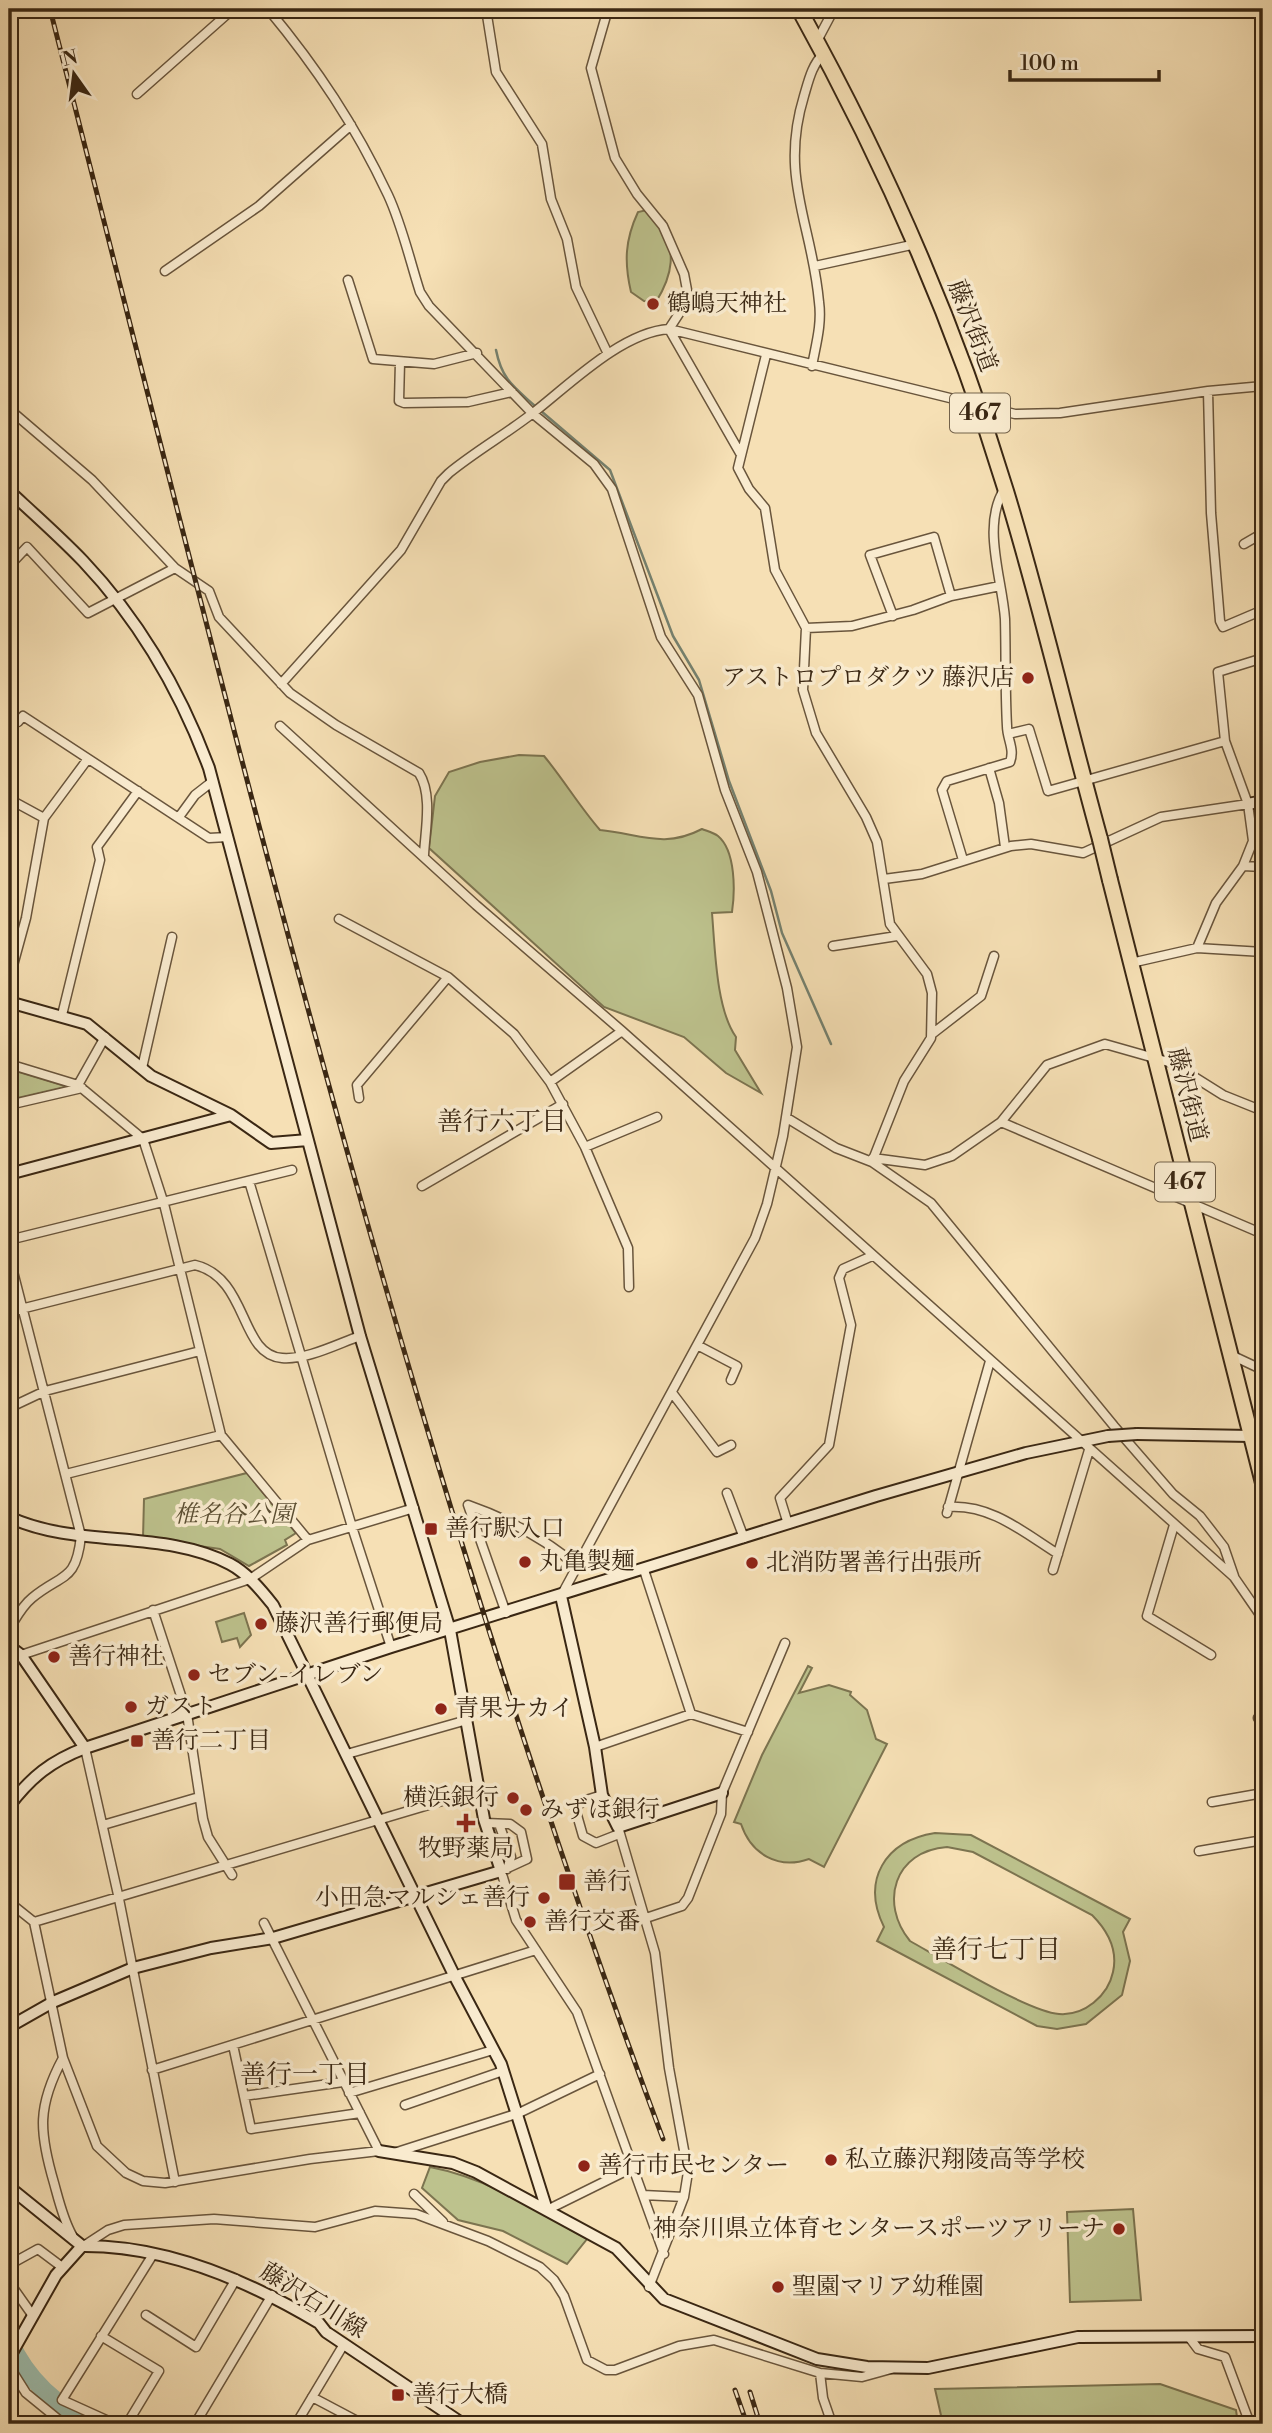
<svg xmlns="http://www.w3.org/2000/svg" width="1272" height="2433" font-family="'Libre Bodoni','Noto Serif JP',serif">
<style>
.green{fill:#bdc28d;stroke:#7c7450;stroke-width:2;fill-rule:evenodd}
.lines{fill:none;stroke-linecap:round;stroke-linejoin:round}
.stream{stroke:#75816f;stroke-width:2.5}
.river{stroke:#9dbdad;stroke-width:18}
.street-casing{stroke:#69553c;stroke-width:11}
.secondary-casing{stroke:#3a2713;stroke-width:14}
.highway-casing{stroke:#3a2713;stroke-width:18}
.street{stroke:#f9ebcf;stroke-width:8}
.secondary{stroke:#f9ebcf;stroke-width:10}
.highway{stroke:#f6e0b5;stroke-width:14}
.rail-casing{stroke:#3a2713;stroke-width:5}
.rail{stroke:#f9ebcf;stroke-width:2.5;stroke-dasharray:8;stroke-linecap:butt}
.secondary-bridge-casing{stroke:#3a2713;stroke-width:14;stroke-linecap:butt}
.highway-bridge-casing{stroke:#3a2713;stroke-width:18;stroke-linecap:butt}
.secondary-bridge{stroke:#f9ebcf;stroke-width:10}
.highway-bridge{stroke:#f6e0b5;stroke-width:14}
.poi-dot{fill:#8f2418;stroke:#f9ebcf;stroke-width:2.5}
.labels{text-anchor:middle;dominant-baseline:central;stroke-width:7;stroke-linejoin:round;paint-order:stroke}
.shield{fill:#f9ebcf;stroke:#73624b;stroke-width:2}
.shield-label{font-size:23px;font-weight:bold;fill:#3a2713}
.poi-label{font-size:24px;fill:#3a2713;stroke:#f9ebcf;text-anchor:start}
.street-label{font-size:24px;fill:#3a2713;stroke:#f9ebcf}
.park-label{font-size:24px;font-style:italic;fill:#5b4e32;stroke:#f9ebcf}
.neighbourhood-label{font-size:26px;fill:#3a2713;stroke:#f9ebcf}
</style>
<rect width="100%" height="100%" fill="#f6e0b5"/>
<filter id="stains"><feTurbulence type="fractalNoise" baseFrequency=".00286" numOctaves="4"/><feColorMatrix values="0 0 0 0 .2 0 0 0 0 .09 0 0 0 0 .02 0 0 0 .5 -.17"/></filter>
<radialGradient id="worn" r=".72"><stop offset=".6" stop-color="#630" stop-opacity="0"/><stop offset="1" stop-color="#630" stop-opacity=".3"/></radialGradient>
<path class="green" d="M647,210L665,221C673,255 675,271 656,302L644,301L631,292C624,262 625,240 638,212Z
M519,755L544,756C564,780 579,806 600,830C640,834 664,849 702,829C707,831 714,833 718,836C736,851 735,892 732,912L712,913C715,948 716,1009 736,1037L735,1050L761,1093L726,1073L684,1037L604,1007L429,848L435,796L449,772L480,762Z
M9,1069L65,1086V1087L9,1100Z
M247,1473L296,1533L285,1540L287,1545L249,1566L220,1549L143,1538L144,1499Z
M244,1613L251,1635L240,1647L237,1638L222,1642L216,1622Z
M808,1666L812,1668L799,1693L829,1685L851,1692L850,1695L867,1710L876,1739L887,1744L824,1867L809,1859C778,1870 751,1854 741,1824L734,1822L762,1755Z
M935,1833L971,1835L1130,1919L1123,1932L1130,1961L1122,1995L1086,2024L1057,2029L1037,2026L877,1941L884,1927C861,1880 885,1841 935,1833ZM947,1847L973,1852L1092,1915C1107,1930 1118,1950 1113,1972C1108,1996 1084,2016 1059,2014C1027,2011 942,1959 910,1941C879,1903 894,1851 947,1847Z
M430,2167C488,2178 536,2210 587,2239L567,2264L503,2231L458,2220L422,2188Z
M1133,2209L1141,2300L1070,2302L1067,2212Z
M1160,2384L1236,2410L1238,2424H943L935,2389Z"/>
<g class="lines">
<path class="stream" d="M496,350C502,380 514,387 535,406
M541,411L610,470L673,636L699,680L729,781L771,891L782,933L831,1044"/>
<path class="river" d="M9,2340C27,2380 56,2407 96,2424"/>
<defs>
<path id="street" d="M268,9C317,68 355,125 388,195C402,225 410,261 420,292L429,306L532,413L594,464L612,489L661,637L698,695L725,790L757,872L787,988L797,1047L783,1136L767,1204L755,1238L561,1596
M486,9L496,72L542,144L551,199L567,239L576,287L608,354
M608,9L591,68L615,158L637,194L663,226L684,274L687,290L682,309L669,329L740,453
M817,41L834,9
M137,94L233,9
M815,266L916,244
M165,271L259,206L351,125
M348,280L373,359L434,364L477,353
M766,355L738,468L749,489L765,508L775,570L806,628L803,690L816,733L866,817L877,842L890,924L927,974L932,993L931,1038L904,1081L872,1162
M400,362L399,401L404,403L468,402L512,392
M812,366C816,344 822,324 819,302C812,223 779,178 804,96C809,79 812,65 824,53
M1208,391L1211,513L1220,621L1223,627L1263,610
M9,409L92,480L175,568
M1244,544L1263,533
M9,566L27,547L88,613L175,568L209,591L219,617L290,693L336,725L419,773C433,795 425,831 424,855
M893,616L870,555L934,537L951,596
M806,628L852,626L913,610L951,596L1000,586
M281,684L401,550L441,481L449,473C476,451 506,434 533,413C569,385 622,332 669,329L1015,414L1060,413L1208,391L1263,386
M9,712L18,722L23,716L209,838L228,837
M280,726L476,905L622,1031L1234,1577L1263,1619
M1008,734L1029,729L1048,791L1225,741
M989,768L999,803L1005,847
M9,799L44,818
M179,817L195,795L213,781
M963,860L942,790L947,781L1010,762C1015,749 1007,739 1007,726C1005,690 1006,654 1005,619C1002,577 981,525 1005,488
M1243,866L1263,867
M884,879L922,874L1011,846L1031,844L1083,853L1161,817L1248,804
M339,919L448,977L514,1034L550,1082L585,1147L628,1248L629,1287
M833,946L897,936
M1197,948L1263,952
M1131,963L1197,948L1216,903L1243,866L1253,841L1248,804L1225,741L1218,672L1263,658
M9,980L26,918L44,818L87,760
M62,1015L100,860L97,847L138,791
M932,1034L981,996L994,956
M9,1064L78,1085L143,1139L164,1204L221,1435L308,1540
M142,1068L172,937
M550,1082L622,1031
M78,1085L105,1037
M359,1098L357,1085L448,977
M9,1105L82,1088
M787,1118L836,1148L872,1162L931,1203L1114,1426L1173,1494L1200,1516L1224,1547L1234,1576
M1001,1122L1263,1234
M585,1147L657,1117
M873,1158L925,1165L952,1156L1001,1122L1047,1065L1105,1044L1172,1063L1223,1095L1263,1111
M249,1181L352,1527L391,1647
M422,1186L563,1104
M9,1240L292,1170
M9,1256L81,1536C76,1583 62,1573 32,1598C22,1606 16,1618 9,1629
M9,1312L195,1265C249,1278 239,1355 282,1358C307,1360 337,1344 360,1336
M699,1346L737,1366L731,1380
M1231,1355L1263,1370
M673,1394L717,1452L731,1445
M9,1408L45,1391L200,1351
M66,1474L221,1435
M727,1493L744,1538
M948,1507C991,1504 1023,1532 1058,1554
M947,1513L990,1361
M788,1524L780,1498L829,1445L851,1325L839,1278L843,1269L872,1256
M1174,1525L1147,1616L1211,1655
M644,1570L691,1714
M1053,1570L1089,1450
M153,1610L187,1714L203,1819L208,1837L232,1875
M506,1613L468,1505C508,1519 544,1538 577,1566
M21,1655L250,1579L308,1540L414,1508
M1258,1718H1263
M595,1747L691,1714L748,1732
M85,1748L119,1899L175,2182
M347,1754L467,1720
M602,1795L583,1801L575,1808L583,1836L596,1843L619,1834
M1212,1802L1263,1793
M486,1823L510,1824L521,1832L527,1859L501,1871L516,1920L577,2012L664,2254
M499,1824L511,1857L507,1869
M103,1825L199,1797
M618,1827L655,1953L669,2068L688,2172L684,2197L649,2287
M1199,1851L1263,1840
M9,1902L34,1922L63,2058L97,2146L126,2173L143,2181L165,2183L310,2159L379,2151L264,1923
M646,1918L682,1906L688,1898L721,1814L722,1793L785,1643
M34,1922L479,1790
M233,2045L251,2129L360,2113
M63,2058C37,2106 39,2132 54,2183C59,2201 63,2219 72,2235
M152,2070L536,1950
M349,2093L493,2050
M244,2096L343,2082
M405,2105L503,2071
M394,2153L519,2113L600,2074
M414,2194L443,2222
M643,2195L684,2197
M547,2210L634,2167
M85,2245L108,2230L124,2225L214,2219L315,2227L375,2211L416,2214L488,2241L540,2267L554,2280L564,2296L587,2360L606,2370H615L679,2346L714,2340L820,2373L862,2377L891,2369
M9,2265L38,2249L62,2267
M9,2282L33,2316
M146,2315L196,2347L236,2279
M101,2336L159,2371L127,2424
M1189,2337L1198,2349L1225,2357L1250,2424
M9,2366L26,2393L64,2424
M820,2373L823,2398L832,2424
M312,2397L363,2424
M115,2424L62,2400L152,2256
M195,2424L272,2295
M296,2424L344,2344"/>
<path id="secondary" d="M9,491C34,514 60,537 83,561C139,620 181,693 209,768L360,1336L450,1630L484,1819L501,1871L273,1938L211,1948L133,1968L53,2002L9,2027
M1248,804L1263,801
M9,1002L87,1024L151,1076L231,1115L271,1143L308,1140
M9,1174L231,1115
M1137,1434L1251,1436
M9,1517C77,1549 164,1529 230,1564C247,1573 261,1590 273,1605L455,1977L501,2064L547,2210
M561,1596L595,1747L602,1795L618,1827L722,1793
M9,1646L21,1655L85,1748
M9,1806C31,1777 51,1761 85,1748L391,1647L876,1496L1026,1453L1108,1436
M379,2151L453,2163L476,2172L616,2248L664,2299L817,2359L867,2367L928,2368L1078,2337L1263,2336
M9,2187L82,2246
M82,2246C166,2245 249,2281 319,2323L326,2332L463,2424
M9,2358L56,2275L82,2246"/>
<path id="highway" d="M799,9C884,162 955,323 1006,491C1041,606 1068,723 1100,839
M1110,880L1263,1483"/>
</defs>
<use href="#street" class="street-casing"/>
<use href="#secondary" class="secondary-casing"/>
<use href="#highway" class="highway-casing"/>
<use href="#street" class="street"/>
<use href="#secondary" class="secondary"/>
<use href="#highway" class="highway"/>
<defs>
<path id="rail" d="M50,9C233,725 404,1445 663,2139
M735,2390L747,2424
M750,2392L760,2424"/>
</defs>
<use href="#rail" class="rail-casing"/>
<use href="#rail" class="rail"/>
<defs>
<path id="secondary-bridge" d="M1108,1436L1137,1434"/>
<path id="highway-bridge" d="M1100,839L1110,880"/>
</defs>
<use href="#secondary-bridge" class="secondary-bridge-casing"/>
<use href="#highway-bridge" class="highway-bridge-casing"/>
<use href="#secondary-bridge" class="secondary-bridge"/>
<use href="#highway-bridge" class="highway-bridge"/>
</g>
<g class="poi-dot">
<circle cx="653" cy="304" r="7"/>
<circle cx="1028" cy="678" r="7"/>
<rect x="424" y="1522" width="14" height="14" rx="3.5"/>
<circle cx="525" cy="1562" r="7"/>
<circle cx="752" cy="1563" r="7"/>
<circle cx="261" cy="1624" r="7"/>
<circle cx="54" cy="1657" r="7"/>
<circle cx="194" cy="1675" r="7"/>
<circle cx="131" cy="1707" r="7"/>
<circle cx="441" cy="1709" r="7"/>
<rect x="130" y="1734" width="14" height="14" rx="3.5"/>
<circle cx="513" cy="1798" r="7"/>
<circle cx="526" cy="1810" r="7"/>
<path d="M462.5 1812.5h7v7h7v7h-7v7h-7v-7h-7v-7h7z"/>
<rect x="558" y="1873" width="18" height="18" rx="3.5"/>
<circle cx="544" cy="1898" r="7"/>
<circle cx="530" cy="1922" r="7"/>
<circle cx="831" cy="2160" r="7"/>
<circle cx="584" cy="2166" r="7"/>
<circle cx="1119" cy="2229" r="7"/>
<circle cx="778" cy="2287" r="7"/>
<rect x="391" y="2388" width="14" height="14" rx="3.5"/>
</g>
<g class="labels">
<g class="shield">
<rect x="950" y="393.5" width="60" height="39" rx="5"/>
<rect x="1155" y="1162.5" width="60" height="39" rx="5"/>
</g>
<g class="shield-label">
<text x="980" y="413">467</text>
<text x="1185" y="1182">467</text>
</g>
<g class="poi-label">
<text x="667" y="304">鶴嶋天神社</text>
<text x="1014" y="678" text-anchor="end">アストロプロダクツ 藤沢店</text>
<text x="445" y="1529">善行駅入口</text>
<text x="539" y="1562">丸亀製麺</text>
<text x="766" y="1563">北消防署善行出張所</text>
<text x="275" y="1624">藤沢善行郵便局</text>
<text x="68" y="1657">善行神社</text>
<text x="208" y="1675">セブン-イレブン</text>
<text x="145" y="1707">ガスト</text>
<text x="455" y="1709">青果ナカイ</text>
<text x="151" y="1741">善行二丁目</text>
<text x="499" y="1798" text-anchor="end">横浜銀行</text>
<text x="540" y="1810">みずほ銀行</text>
<text x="466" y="1849" text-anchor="middle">牧野薬局</text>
<text x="583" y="1882">善行</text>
<text x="530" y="1898" text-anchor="end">小田急マルシェ善行</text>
<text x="544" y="1922">善行交番</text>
<text x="845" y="2160">私立藤沢翔陵高等学校</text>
<text x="598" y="2166">善行市民センター</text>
<text x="1105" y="2229" text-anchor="end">神奈川県立体育センタースポーツアリーナ</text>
<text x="792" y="2287">聖園マリア幼稚園</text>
<text x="412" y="2395">善行大橋</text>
</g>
<g class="street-label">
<text transform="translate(972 326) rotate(69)">藤沢街道</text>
<text transform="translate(1187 1095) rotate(76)">藤沢街道</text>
<text transform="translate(313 2301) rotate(32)">藤沢石川線</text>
</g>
<g class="park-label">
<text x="234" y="1515">椎名谷公園</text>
</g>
<g class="neighbourhood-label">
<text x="502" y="1122">善行六丁目</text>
<text x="996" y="1950">善行七丁目</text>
<text x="305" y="2075">善行一丁目</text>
</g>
</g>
<rect width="1272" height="2433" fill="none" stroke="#f6e0b5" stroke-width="35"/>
<rect x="10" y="10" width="1251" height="2412" fill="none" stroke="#3a2713" stroke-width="3.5"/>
<rect x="18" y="18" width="1237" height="2398" fill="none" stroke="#3a2713" stroke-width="2"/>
<g transform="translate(74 74) rotate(346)" stroke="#f9ebcf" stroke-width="5" paint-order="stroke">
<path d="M0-5L12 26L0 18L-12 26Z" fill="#3a2713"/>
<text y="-10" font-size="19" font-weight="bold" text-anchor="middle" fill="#3a2713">N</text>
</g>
<path d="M1010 70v10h149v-10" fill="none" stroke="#3a2713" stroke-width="3.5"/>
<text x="1020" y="70" font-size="21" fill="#3a2713" stroke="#f9ebcf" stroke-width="5" paint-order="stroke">100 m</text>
<rect width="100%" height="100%" filter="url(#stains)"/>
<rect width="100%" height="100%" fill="url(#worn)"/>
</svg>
